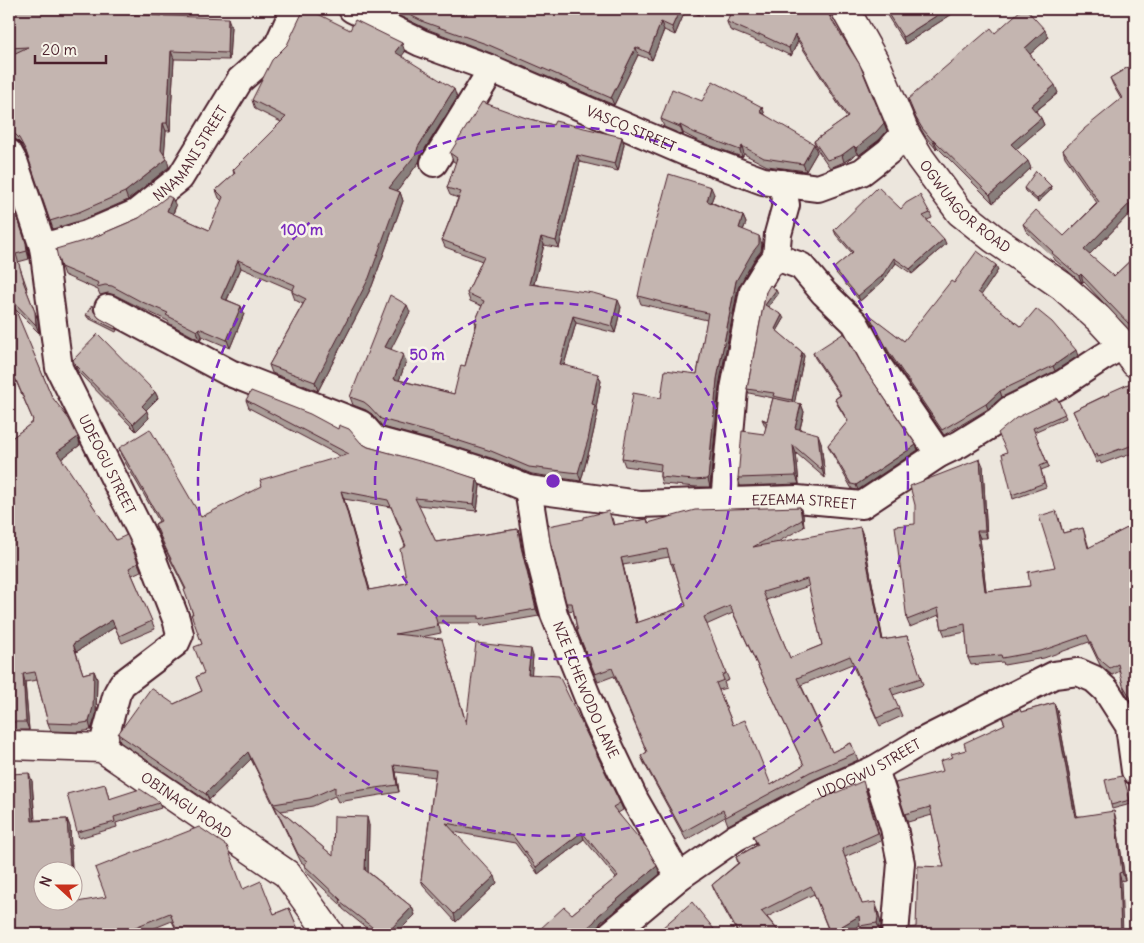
<svg xmlns="http://www.w3.org/2000/svg" width="1144" height="943" font-family="Delius,sans-serif">
<style>
.lines{fill:none;stroke-linecap:round;stroke-linejoin:round}
.street-casing{stroke:#4a1f2b;stroke-width:30}
.secondary-casing{stroke:#4a1f2b;stroke-width:31}
.street{stroke:#f7f3e8;stroke-width:26}
.secondary{stroke:#f7f3e8;stroke-width:28}
.wall{fill:#a99c97;stroke:#4a1f2b;fill-rule:evenodd}
.shaded-wall{fill:#897f7b;stroke:#4a1f2b}
.building{fill:#c4b5b0;stroke:#4a1f2b;fill-rule:evenodd}
.ring{fill:none;stroke:#7b2cbf;stroke-width:2.5;stroke-dasharray:9 6}
.labels{text-anchor:middle;dominant-baseline:central;stroke-width:5;stroke-linejoin:round;paint-order:stroke}
.street-label{font-size:14px;fill:#4a1f2b;stroke:#f7f3e8}
.centre{fill:#7b2cbf;stroke:#f7f3e8;stroke-width:2.5}
.ring-label{font-size:15px;text-anchor:middle;font-weight:bold;fill:#7b2cbf;stroke:#f7f3e8;stroke-width:5;stroke-linejoin:round;paint-order:stroke}
</style>
<rect width="100%" height="100%" fill="#ece6dd"/>
<filter id="ink" filterUnits="userSpaceOnUse"><feTurbulence type="fractalNoise" baseFrequency=".02" numOctaves="2"/><feDisplacementMap in="SourceGraphic" scale="10" xChannelSelector="R" yChannelSelector="G"/><feConvolveMatrix kernelMatrix="1 2 1 2 8 2 1 2 1" color-interpolation-filters="sRGB"/></filter>
<g filter="url(#ink)">
<g class="lines">
<defs>
<g id="street">
<path id="s1" d="M352,9L421,43L492,69L685,152L763,181L818,188L862,172L889,151L905,133"/>
<path id="s2" d="M9,153L15,164L43,247L59,368L146,542L176,619L180,634L176,643L122,684L117,693L102,748"/>
<path d="M434,163L492,69"/>
<path d="M782,183L786,205L778,234L776,257L801,266L824,293L855,323L878,365L939,454"/>
<path id="s3" d="M43,247L87,234L136,213L180,178L240,80L277,47L294,9"/>
<path id="s4" d="M108,308L230,373L361,424L375,440L445,459L489,473L528,489L639,504L797,499L862,505L939,454L960,444L997,421L1009,410L1062,384L1103,357L1123,345"/>
<path id="s5" d="M528,489L538,551L554,614L596,718L635,800L679,877"/>
<path d="M724,502L734,389L753,291L767,268L776,257"/>
<path d="M875,769L894,828L901,863L895,934"/>
<path id="s6" d="M611,934L679,877L735,838L820,793L875,769L915,745L1054,675L1078,672L1094,679L1106,690L1129,726L1135,771"/>
</g>
<g id="secondary">
<path id="s7" d="M845,9L877,66L905,133L920,158L960,212L994,239L1062,286L1099,319L1123,345L1135,363"/>
<path id="s8" d="M9,745L102,748L287,874L330,934"/>
</g>
</defs>
<use href="#street" class="street-casing"/>
<use href="#secondary" class="secondary-casing"/>
<use href="#street" class="street"/>
<use href="#secondary" class="secondary"/>
</g>
<path class="wall" d="M9,9H99L98,11L231,26L229,60L174,59L170,131H166L164,155L169,167L128,200L82,220L53,229L29,158L22,145L17,140L9,138V127L15,124L9,56Z
M385,9H556L565,13L567,9H686L675,35L664,30L652,60L638,55L614,105L491,53L427,29Z
M688,9H703L699,15Z
M732,9H830L831,16H830L884,123L887,131L879,140L859,155L857,154L844,162L830,168L817,149L814,141L847,118L798,41L791,56L762,42V43L730,30L727,22Z
M883,9H960L905,44Z
M350,30L405,52L401,56L457,98L421,155L419,162L397,191L400,192L403,201L372,286L318,391L272,373L269,365L303,304L295,300L292,292V290L241,268L227,300L241,306L244,314L230,348L202,336L200,340L170,324L168,321L143,309L115,295L108,293L100,295L98,290L64,275L58,258L90,239L139,218L176,206L173,214L209,230L222,201L219,198L216,190L234,174L233,170L281,122L255,109L252,100Z
M995,33L1048,38L1030,54L1058,93L1036,111L1041,118L1044,125L1016,149L1031,168L993,203L937,147L936,149L925,136L919,126L911,106Z
M1135,63V208L1089,255L1114,276L1135,256V336L1083,281L1082,283L1055,260L1054,258L1026,231L1023,224L1064,236L1097,203L1065,157L1063,150L1121,99L1113,85L1110,78Z
M702,101L762,107L765,115L817,152L806,171L767,166L744,154L742,157L698,141L683,133V135L664,127L661,119Z
M526,118L553,125L622,137L624,144L618,171L580,162L559,248L544,245L534,284L621,307L615,333L576,323L564,365L601,381L596,407L598,412L590,447L581,481L532,474L494,459L450,445L383,427L372,414L366,410L353,405L350,397L410,312L390,349L406,362L399,380L454,394L465,366L476,324L475,322L482,306L470,301L467,293L482,261L445,247L442,240L458,198L450,195L447,188L456,163L453,161L450,153Z
M1024,188L1052,189L1038,202L1025,191Z
M9,192L28,250L29,259L18,262L27,288L26,289L38,320L39,333L14,308L52,397L78,437L80,445L61,459L116,540L138,563L141,571L132,575L155,629L122,643L115,627L76,652L83,674L94,671L97,679L96,715L91,730L79,732L51,731L48,723L37,680L25,682L29,730H9V440L32,423L33,420L16,381L9,387Z
M714,194L711,202L743,216L746,223L743,230L762,244L761,251L754,260L738,288L719,386L710,487H697L662,484L660,477V471L625,466L622,458L661,398L697,374L707,320L663,310V309L641,304L638,296Z
M901,209L930,213L932,218L927,220L946,244L912,274L896,263L883,281L860,301L836,273L834,268L852,253L836,235L834,230Z
M998,270L981,295L1021,327L1078,356L1055,371L1002,397L988,409L944,435L891,357L871,321L869,315L904,341L954,283Z
M766,292L778,294L768,307L784,319L777,331L802,352L804,356L794,403L801,404L804,412L800,429L821,442L825,478L796,453L799,484L740,486L738,478L764,434L766,428L762,419L767,421L773,398L749,393L747,389Z
M94,313L99,318L117,330L116,332L88,318L86,315Z
M813,353L864,368L918,450L858,490L852,489L830,450L828,445L848,422L837,404L835,399L840,395L815,358Z
M73,360L155,392L158,398L146,410L149,418L136,431L78,372Z
M1135,381V452L1123,457L1122,456L1101,464L1100,461L1097,463L1073,411Z
M1057,398L1066,418L1034,432L1049,467L1041,470L1046,487L1013,499L1012,495L1007,452Z
M246,400L361,443L368,447L477,479L480,486L477,511L418,505L436,542L518,529L520,537L523,555L539,616L481,626L480,623H438L441,633L421,637L444,646L466,723L533,656L531,674L620,803L623,810L618,813L657,866L660,874L601,922L597,929L590,934H540L539,930L572,914L616,878L584,839L538,874L515,843L454,832L497,883L456,922L424,887L421,880L435,777L396,772L399,792L338,802L335,796L313,806L281,811L333,856L369,825L368,872L412,907L415,915L396,934H374L343,909L341,905L306,872L304,864L301,862L251,759L209,800V802L120,742L118,734L174,704L202,691L196,677L204,673L202,644L185,589L169,557L157,531L155,524L159,521L121,455L119,448L201,517L342,457L249,408ZM344,499L391,507L401,531L400,532L405,546L407,583L370,590Z
M983,466L987,538H980L986,591L1030,586L1055,567L1059,518L1063,533L1083,528L1089,548L1135,524V708L1125,692L1123,685L1120,671L1112,675L1100,665L1089,642L1044,658L1004,665L1003,662L971,665L968,658L966,632L945,636L942,629L939,615L910,627L907,620L915,524Z
M800,507L803,515L804,527L776,543L863,535L883,640L907,636L923,685L893,695L902,716L880,726L852,664L801,685L832,752L851,743L858,760L813,780L728,825L725,817L686,840L644,763L641,756L647,752L614,676L598,682L578,633L573,610L569,611L566,602L584,519L612,518L614,525L647,519L649,523ZM669,557L674,571L675,570L686,606L637,623L623,565ZM809,586L822,645L790,658L766,600ZM733,613L804,765L771,785L733,725L719,690L726,688L724,682L729,680L706,625Z
M1054,703L1057,710L1077,816L1116,819L1125,880L916,927L944,867L932,815L908,822L905,814L943,771L952,757L966,750L1005,725L1002,717L1021,712Z
M13,769V774L32,781L35,820L67,819L70,827L72,870H42L62,905L243,889L274,914L289,908L300,934H178L172,921L140,934H9Z
M1122,776L1131,804L1112,809L1111,805Z
M105,784L109,799L158,801L161,808L116,823L117,827L79,838L77,832Z
M866,789L881,841L845,857L862,904L878,910L881,925L880,931L863,934L860,925L845,934H830L814,894L767,917L781,934H738L715,893L712,885L738,863L736,857L757,845L753,836Z"/>
<path class="shaded-wall" d="M93,9H99L96,18L93,11Z
M680,9H686L675,35L672,27Z
M697,9H703L699,15Z
M947,9H960L905,44L903,37Z
M228,18L231,26L229,60L227,53Z
M661,22L664,30L652,60L649,53Z
M1045,30L1048,38L1028,56L1025,48Z
M795,34L798,41L791,56L789,48Z
M402,43L405,52L398,61L395,52Z
M636,47L638,55L614,105L611,98Z
M171,51L174,59L170,131L167,123Z
M1055,85L1058,93L1033,113L1031,106Z
M454,89L457,98L421,155L419,162L393,197L389,188L418,147Z
M762,107L765,115L760,112Z
M1041,118L1044,125L1014,151L1011,144Z
M163,123L166,131L164,158L161,150Z
M884,123L887,131L879,140L859,155L856,148Z
M680,125L683,133V135L680,127Z
M622,137L624,144L618,171L615,164Z
M934,140L937,147L936,149L933,141Z
M814,144L817,152L806,171L803,164Z
M742,146L744,154L742,157L740,150Z
M854,146L857,154L844,162L842,155Z
M577,155L580,162L559,248L556,241Z
M167,159L169,167L128,200L125,192Z
M1028,161L1031,168L993,203L990,195Z
M1051,186L1052,189L1038,202L1037,199Z
M711,187L714,194L709,208L707,201Z
M9,192L28,250L29,259L27,251Z
M400,192L403,201L372,286L318,391L315,382Z
M172,198L176,206L170,220L167,211Z
M1135,198V208L1087,257L1084,250Z
M743,216L746,223L741,235L739,228Z
M759,236L762,244L761,251L754,260L738,288L719,386L710,487L708,479L717,379L736,281Z
M541,237L544,245L532,291L529,284Z
M944,239L946,244L912,274L910,269Z
M894,258L896,263L883,281L860,301L858,296Z
M238,260L241,268L224,306L221,298Z
M996,265L998,270L980,297L978,292Z
M1081,274L1083,281L1082,283L1079,276Z
M776,290L778,294L766,310L765,305Z
M618,300L621,307L615,333L612,326Z
M407,305L410,312L388,355L385,347Z
M241,306L244,314L230,348L227,340Z
M35,312L38,320L39,333L36,325Z
M782,315L784,319L776,333L775,329Z
M573,316L576,323L562,372L560,364Z
M199,328L202,336L200,340L197,331Z
M1076,350L1078,356L1055,371L1053,366Z
M802,352L804,356L794,405L792,400Z
M403,354L406,362L397,386L394,379Z
M13,373L16,381L9,387V377Z
M598,374L601,381L596,407L598,412L590,447L581,481L578,473Z
M1000,391L1002,397L988,409L986,404Z
M155,392L158,398L144,412L142,406Z
M801,404L804,412L798,436L795,428Z
M147,411L149,418L136,431L133,424Z
M818,434L821,442L825,478L822,470Z
M78,437L80,445L60,460L57,452Z
M793,445L796,453L799,484L796,476Z
M916,445L918,450L858,490L856,485Z
M980,459L983,466L987,538L985,531Z
M477,479L480,486L477,511L474,504Z
M341,491L344,499L372,597L369,590Z
M800,507L803,515L804,527L802,520Z
M860,527L863,535L884,647L882,640Z
M518,529L520,537L523,555L539,616L536,609L521,547Z
M977,531L980,538L987,598L985,591Z
M621,558L623,565L639,631L636,623Z
M112,620L115,627L76,652L73,644Z
M531,649L533,656L531,681L528,674Z
M94,671L97,679L96,715L91,730L89,722Z
M23,674L25,682L29,730L26,722Z
M1054,703L1057,710L1078,824L1075,817Z
M248,752L251,759L209,800L206,793Z
M10,761L13,769V782L10,774Z
M394,765L396,772L399,792L397,785Z
M29,773L32,781L35,829L32,821Z
M1114,811L1116,819L1125,880L1122,872Z
M367,817L369,825L368,878L365,870Z
M67,819L70,827L72,870L70,865Z
M582,832L584,839L538,874L536,867Z
M657,866L660,874L601,922L597,929L590,934H580L599,915Z
M1119,873L1121,880L1123,934H1121Z
M495,876L497,883L456,922L454,914Z
M60,900H62L63,913L60,905Z
M875,902L878,910L881,925L880,931L877,923Z
M412,907L415,915L396,934H386Z
M859,916L862,924L845,934H831L830,933Z"/>
<path class="building" d="M9,9H93V11L136,15L228,18L227,53L171,51L167,123H163L161,150L167,159L125,192L79,212L50,221L26,151L19,138L14,133L9,131V127L15,124L9,71V56L28,47L9,48Z
M304,9H308L350,30L355,20L402,43L395,52L454,89L418,147L416,154L389,188L400,192L369,278L315,382L269,365L306,299L292,292L295,285L238,260L221,298L241,306L227,340L199,328L197,331L166,315L168,313L140,301L112,286L105,285L97,287L99,283L61,267L58,258L56,249L90,239L139,218L168,196L172,198L167,211L209,230L223,197L216,190L235,173L233,170L286,117L252,100L272,60L287,45Z
M398,9H556L565,13L567,9H680L672,27L661,22L649,53L636,47L611,98L489,45L424,22Z
M732,9H827H825L860,65L884,123L876,132L856,148L854,146L842,155L827,160L814,141L848,117L795,34L789,48L759,34V36L727,22Z
M885,9H947L903,37Z
M1022,9H1026L1045,30L1025,48L1055,85L1031,106L1041,118L1011,144L1028,161L990,195L934,140L933,141L922,128L916,118L908,99L991,28L995,33Z
M1135,63V198L1084,250L1114,276L1135,256V332L1132,327L1081,274L1079,276L1052,253L1053,252L1023,224L1036,210L1064,236L1099,202L1063,150L1084,130V129L1122,98L1110,78Z
M713,81L762,107L760,112L814,144L803,164L764,158L742,146L740,150L695,133L680,125V127L661,119L672,89L702,101Z
M482,102L526,118L553,125L555,121L622,137L615,164L577,155L556,241L541,237L529,284L593,293L618,300L612,326L573,316L560,364L598,374L592,404L595,405L588,440L578,473L529,467L491,451L447,437L381,419L369,406L364,402L350,397L390,295L407,305L385,347L403,354L394,379L454,394L461,365L465,366L477,323L475,322L484,301L467,293L484,256L442,240L461,192L447,188L457,158L450,153Z
M1036,171L1051,186L1037,199L1024,188Z
M669,174L711,187L707,201L743,216L739,228L759,236V244L752,253L736,281L717,379L708,479L694,480L660,477L661,464L622,458L633,393L661,398L665,370L697,374L708,313L661,303V302L638,296L645,263Z
M878,187L901,209L906,203L920,195L930,213L923,216L944,239L910,269L894,258L882,276L858,296L834,268L853,252L834,230Z
M9,193L26,243L27,251L16,254L24,281H23L35,312L36,325L11,299L52,397L69,419L78,437L57,452L116,540L127,535L138,563L129,568L152,621L119,636L112,620L73,644L83,674L94,671L93,707L89,722L77,724L48,723L35,672L23,674L26,722H9V440L33,422L32,421L33,420L13,373L9,377Z
M977,251L996,265L978,292L1021,327L1036,309L1052,322L1076,350L1053,366L1000,391L986,404L942,430L889,352L869,315H870L904,341L951,281L954,283Z
M770,285L776,290L765,305L782,315L775,329L802,352L792,400L773,396L774,393L747,389L766,292Z
M92,305L94,312L99,318L116,327L115,329L86,315Z
M844,333L864,368L916,445L856,485L851,484L828,445L848,421L835,399L841,395L813,353Z
M98,334L155,392L142,406L147,411L133,424L75,365L73,360Z
M1135,381V444L1120,450V449L1098,457L1097,454L1094,456L1073,411L1109,394L1108,393Z
M251,391L310,414L338,429L339,425L349,429L361,443L368,447L438,466L477,479L474,504L415,498L436,542L518,529L521,547L536,609L479,619V616H435L438,626L395,634L442,639L466,724L476,643L531,649L528,674L559,676L620,803L613,807L647,848L657,866L599,915L594,922L580,934H542L539,930L564,907L572,914L618,876L582,832L536,867L513,836L446,823L495,876L454,914L421,880L436,770L394,765L397,785L335,794V787L310,798L274,804L248,752L206,793L207,795L118,734L151,688L174,704L202,691L196,677L204,673L194,647L202,644L191,614H193L184,590L186,589L166,549L155,524L161,521L119,448L150,429L201,517L262,486L260,480L349,454L246,400ZM341,491L388,500L402,531L400,532L406,546L400,549L407,583L369,590Z
M773,398L801,404L795,428L818,434L822,470L793,445L796,476L738,478L742,431L764,434L767,423L762,419L767,421Z
M1057,398L1065,414L1033,428L1047,463L1040,466L1044,483L1012,495L1002,454L1007,452L998,433L1016,418Z
M980,459L985,531H977L985,591L1030,586L1028,572L1055,567L1039,516L1056,511L1063,533L1083,528L1088,548L1135,524V705L1123,685L1118,664L1110,668L1098,658L1087,635L1041,651L1002,658L1001,655L968,658L965,624L942,629L938,608L907,620L895,526L915,524V505L910,486Z
M800,507L802,520L753,547L860,527L882,640L907,636L921,678L890,688L899,708L877,718L850,656L797,678L832,752L851,743L855,753L810,772L726,817L723,810L683,832L641,756L647,752L612,668L595,674L578,633L572,603H566V602L550,541L548,526L584,519V517L609,511L613,525L647,519L648,523L695,510ZM667,549L671,564L673,563L686,606L636,623L621,558ZM807,579L822,645L790,658L763,592ZM730,606L804,765L771,785L745,720L733,725L716,683L724,680L722,675L726,673L704,617Z
M1054,703L1075,817L1114,811L1122,872L1119,873L1121,934H905L907,928L916,927L918,866L944,867L930,807L905,814L895,783L943,771L940,761L953,757L951,754L966,750L964,743L1005,724L1002,717L1020,709L1021,712Z
M9,761H10V774L29,773L32,821L67,819L70,865L57,866V870H42V900H60V905L106,897L95,868L199,827L227,846L243,889L261,881L274,914L289,908L299,931L291,934H178L170,913L118,934H9Z
M1122,776L1124,778L1130,800L1111,805L1105,780Z
M863,781L878,833L842,849L862,904L875,902L878,917L877,923L860,926L859,916L830,933L811,886L761,911L781,934H739L712,885L739,863L736,857L758,845L753,836L824,798Z
M105,784L109,799L140,789L158,801L159,803L114,817L115,822L77,832L67,794Z
M274,805L333,856L334,816L367,817L365,870L412,907L386,934H381L340,902L341,900L304,865L307,861L298,854Z
M692,902L718,934H655Z"/>
</g>
<g class="ring">
<circle cx="553" cy="481" r="178"/>
<circle cx="553" cy="481" r="355"/>
</g>
<g class="labels">
<g class="street-label">
<text stroke="none"><textPath href="#s1" startOffset="304">VASCO STREET</textPath></text>
<text stroke="none"><textPath href="#s3" startOffset="181">NNAMANI STREET</textPath></text>
<text stroke="none"><textPath href="#s7" startOffset="234">OGWUAGOR ROAD</textPath></text>
<text stroke="none"><textPath href="#s2" startOffset="330">UDEOGU STREET</textPath></text>
<text stroke="none"><textPath href="#s4" startOffset="738">EZEAMA STREET</textPath></text>
<text stroke="none"><textPath href="#s5" startOffset="210">NZE ECHEWODO LANE</textPath></text>
<text stroke="none"><textPath href="#s6" startOffset="308">UDOGWU STREET</textPath></text>
<text stroke="none"><textPath href="#s8" startOffset="195">OBINAGU ROAD</textPath></text>
</g>
</g>
<circle cx="553" cy="481" r="8" class="centre"/>
<g class="ring-label">
<text x="302" y="235">100 m</text>
<text x="427" y="360">50 m</text>
</g>
<rect width="1144" height="943" fill="none" stroke="#f7f3e8" stroke-width="30"/>
<rect x="15" y="15" width="1114" height="913" fill="none" stroke="#4a1f2b" stroke-width="2" filter="url(#ink)"/>
<g transform="translate(58 886) rotate(291)"><circle r="24" fill="#f7f3e8" stroke="#b29e9c"/>
<path d="M0-4L9 19L0 12L-9 19Z" fill="#c8321e"/>
<text y="-8" font-size="14" font-weight="bold" text-anchor="middle" fill="#4a1f2b">N</text>
</g>
<path d="M35 55v8h71v-8" fill="none" stroke="#4a1f2b" stroke-width="2.5"/>
<text x="42" y="55" font-size="15" fill="#4a1f2b" stroke="#f7f3e8" stroke-width="4" paint-order="stroke">20 m</text>
</svg>
